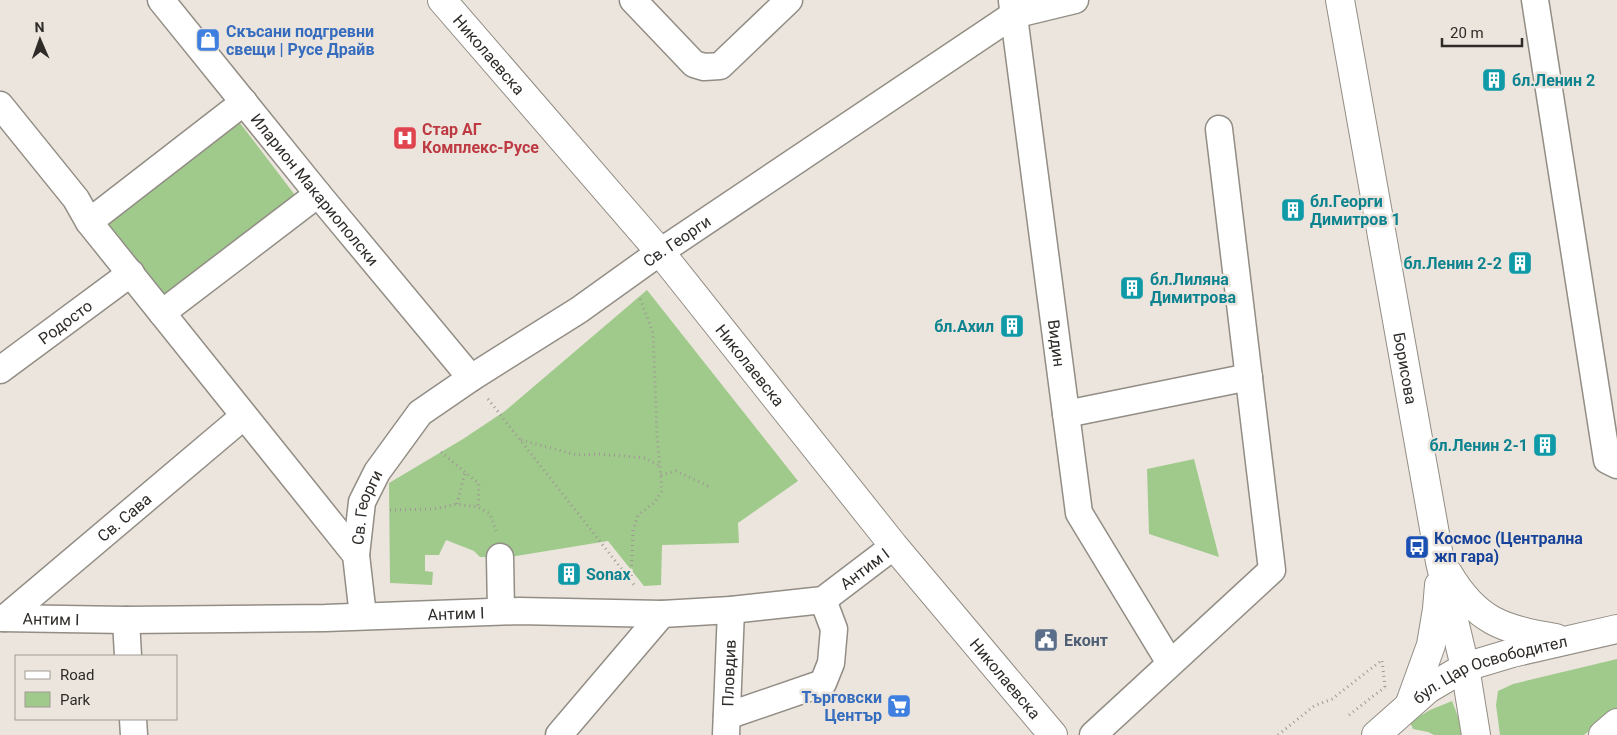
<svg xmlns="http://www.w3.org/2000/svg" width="1617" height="735" font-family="Roboto,sans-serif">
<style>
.green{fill:#a0ca8c}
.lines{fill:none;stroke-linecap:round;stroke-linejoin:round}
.minor-casing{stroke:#928d85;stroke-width:29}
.major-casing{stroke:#928d85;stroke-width:30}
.path{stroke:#9d9892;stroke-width:3;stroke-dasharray:1 4;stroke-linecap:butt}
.minor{stroke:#fff;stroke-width:26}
.major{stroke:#fff;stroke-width:28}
.labels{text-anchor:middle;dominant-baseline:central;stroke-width:5;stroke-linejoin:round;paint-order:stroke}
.shop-label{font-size:16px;font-weight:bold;fill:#366cbe;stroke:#ece5dd;text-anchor:start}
.street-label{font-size:16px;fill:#2e2b28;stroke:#ece5dd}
.culture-label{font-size:16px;font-weight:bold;fill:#0d838f;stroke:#ece5dd;text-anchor:start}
.health-label{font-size:16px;font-weight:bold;fill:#be3a42;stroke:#ece5dd;text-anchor:start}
.transit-label{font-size:16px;font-weight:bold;fill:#164399;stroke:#ece5dd;text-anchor:start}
.service-label{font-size:16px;font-weight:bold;fill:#4e5e75;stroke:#ece5dd;text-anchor:start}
</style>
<rect width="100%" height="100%" fill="#ece5dd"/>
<path class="green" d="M240,123L301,203L168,305L106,224Z
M647,290L798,481L738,523L739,543L662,545L661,585L644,586L608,541L510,557H480L474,551L446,540L439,555H425V571L433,572L432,585L390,583L389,483L463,439L505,411Z
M1194,459L1219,557L1149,534L1147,469Z
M1617,659V708L1584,735H1500L1496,705L1498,691L1513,684Z
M1452,701L1465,735H1434L1428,732L1413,729L1410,722L1430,710Z"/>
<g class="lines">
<defs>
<g id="minor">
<path id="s1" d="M161,0L318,194L471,378"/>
<path d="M633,0L694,64L704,67L720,66L789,0"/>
<path d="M1535,0L1607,460L1617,465"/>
<path id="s2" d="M1012,1L1079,513L1170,663"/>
<path d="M0,105L76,199L89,222L356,555L363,616"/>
<path d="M89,222L244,102"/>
<path d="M162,313L318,194"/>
<path id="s3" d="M0,370L131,273"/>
<path d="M1066,414L1249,377"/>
<path id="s4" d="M356,555L362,502L377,472L420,413L471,378L579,310L660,252L1013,15L1075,0"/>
<path d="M500,557L501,611"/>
<path id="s5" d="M0,618L126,620L325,618L519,611L662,614L731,610L823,600L894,546"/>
<path id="s6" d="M5,618L244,416"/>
<path d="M126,620L128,656"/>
<path d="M727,716L823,683L831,663L834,629L823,600"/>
<path d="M133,719L134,735"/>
<path d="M559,735L662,614"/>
<path id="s7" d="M726,735L731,610"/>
<path d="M1093,735L1272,570L1219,129"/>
</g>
<g id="major">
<path id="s8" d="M442,0L660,252L894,546L1053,735"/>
<path id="s9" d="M1340,0L1440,562L1465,667L1476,735"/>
<path d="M1448,573C1476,621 1504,630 1556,638"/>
<path d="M1410,703L1431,645L1437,609L1439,585"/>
<path id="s10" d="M1376,735L1428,689L1465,667L1512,653L1617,629"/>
<path d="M1603,735L1617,723"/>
</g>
</defs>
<use href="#minor" class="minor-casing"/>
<use href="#major" class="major-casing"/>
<path class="path" d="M488,399L635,586
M521,440L577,455L599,454L645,458L660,466
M441,452L479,484L478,507
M661,475L676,471L710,487
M457,504L465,473
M390,510L434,509L457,504L478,507L490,514L496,531
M631,581L633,531L638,515L655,502L662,491L657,435L653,333L640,298
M1349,715L1385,687
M1278,735L1314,706L1332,699L1382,660L1385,687"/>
<use href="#minor" class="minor"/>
<use href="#major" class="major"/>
</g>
<defs>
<symbol id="shop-square" viewBox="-11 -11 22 22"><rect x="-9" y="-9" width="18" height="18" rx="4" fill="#3f7fe0" stroke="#ece5dd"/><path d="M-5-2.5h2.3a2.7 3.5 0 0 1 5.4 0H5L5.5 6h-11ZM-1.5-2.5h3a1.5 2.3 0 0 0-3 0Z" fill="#fff"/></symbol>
<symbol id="building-square" viewBox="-11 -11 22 22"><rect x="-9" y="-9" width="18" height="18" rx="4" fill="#0f9aa8" stroke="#ece5dd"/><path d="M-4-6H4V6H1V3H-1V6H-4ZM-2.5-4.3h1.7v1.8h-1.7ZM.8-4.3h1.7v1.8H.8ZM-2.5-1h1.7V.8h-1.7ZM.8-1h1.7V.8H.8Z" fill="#fff"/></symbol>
<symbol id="hospital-square" viewBox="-11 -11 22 22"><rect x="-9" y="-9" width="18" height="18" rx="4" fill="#e0444e" stroke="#ece5dd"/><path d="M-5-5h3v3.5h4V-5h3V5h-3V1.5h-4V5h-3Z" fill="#fff"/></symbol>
<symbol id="bus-square" viewBox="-11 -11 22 22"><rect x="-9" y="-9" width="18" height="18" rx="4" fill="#1a4fb4" stroke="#ece5dd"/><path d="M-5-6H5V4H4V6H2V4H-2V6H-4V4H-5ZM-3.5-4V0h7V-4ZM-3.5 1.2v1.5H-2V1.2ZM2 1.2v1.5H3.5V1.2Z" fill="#fff"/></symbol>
<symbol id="civic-square" viewBox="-11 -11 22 22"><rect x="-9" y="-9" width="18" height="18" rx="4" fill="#5c6f8a" stroke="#ece5dd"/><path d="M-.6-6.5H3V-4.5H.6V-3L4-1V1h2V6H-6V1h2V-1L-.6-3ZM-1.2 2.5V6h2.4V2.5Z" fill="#fff"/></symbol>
<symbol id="supermarket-square" viewBox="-11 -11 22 22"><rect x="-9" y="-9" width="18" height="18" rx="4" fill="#3f7fe0" stroke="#ece5dd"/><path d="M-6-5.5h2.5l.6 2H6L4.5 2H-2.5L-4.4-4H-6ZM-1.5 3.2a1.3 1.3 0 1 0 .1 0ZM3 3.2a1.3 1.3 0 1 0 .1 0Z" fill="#fff"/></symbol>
</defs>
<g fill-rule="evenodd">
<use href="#shop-square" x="194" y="26" width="28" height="28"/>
<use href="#building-square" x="1480" y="66" width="28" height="28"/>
<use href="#hospital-square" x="391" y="124" width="28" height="28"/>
<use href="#building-square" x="1279" y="196" width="28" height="28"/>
<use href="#building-square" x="1506" y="249" width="28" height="28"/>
<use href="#building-square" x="1118" y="274" width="28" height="28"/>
<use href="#building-square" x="998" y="312" width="28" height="28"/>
<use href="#building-square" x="1531" y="431" width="28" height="28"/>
<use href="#bus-square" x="1403" y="533" width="28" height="28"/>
<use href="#building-square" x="555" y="560" width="28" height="28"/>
<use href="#civic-square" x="1032" y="626" width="28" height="28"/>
<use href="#supermarket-square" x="885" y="692" width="28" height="28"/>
</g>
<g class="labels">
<g class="shop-label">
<text x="226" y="31">Скъсани подгревни<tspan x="226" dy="18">свещи | Русе Драйв</tspan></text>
<text x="882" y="697" text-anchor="end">Търговски<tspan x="882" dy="18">Център</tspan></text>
</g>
<g class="street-label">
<text stroke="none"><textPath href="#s8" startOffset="72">Николаевска</textPath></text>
<text stroke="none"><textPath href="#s1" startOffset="244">Иларион Макариополски</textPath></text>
<text stroke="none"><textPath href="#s4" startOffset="469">Св. Георги</textPath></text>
<text stroke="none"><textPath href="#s3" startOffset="81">Родосто</textPath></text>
<text stroke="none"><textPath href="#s2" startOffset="345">Видин</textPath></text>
<text stroke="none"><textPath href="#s8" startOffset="478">Николаевска</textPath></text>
<text stroke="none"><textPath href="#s9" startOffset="374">Борисова</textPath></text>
<text stroke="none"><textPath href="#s4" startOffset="49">Св. Георги</textPath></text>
<text stroke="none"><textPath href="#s6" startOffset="156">Св. Сава</textPath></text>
<text stroke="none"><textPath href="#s5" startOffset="876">Антим I</textPath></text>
<text stroke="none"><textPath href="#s5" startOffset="456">Антим I</textPath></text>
<text stroke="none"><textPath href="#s5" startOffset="51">Антим I</textPath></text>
<text stroke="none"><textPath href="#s7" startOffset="62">Пловдив</textPath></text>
<text stroke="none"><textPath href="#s10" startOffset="135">бул. Цар Освободител</textPath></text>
<text stroke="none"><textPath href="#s8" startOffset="882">Николаевска</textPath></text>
</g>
<g class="culture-label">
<text x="1512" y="80">бл.Ленин 2</text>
<text x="1310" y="201">бл.Георги<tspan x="1310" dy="18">Димитров 1</tspan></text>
<text x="1502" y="263" text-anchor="end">бл.Ленин 2-2</text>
<text x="1150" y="279">бл.Лиляна<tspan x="1150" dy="18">Димитрова</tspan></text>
<text x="994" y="326" text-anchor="end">бл.Ахил</text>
<text x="1528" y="445" text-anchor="end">бл.Ленин 2-1</text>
<text x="586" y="574">Sonax</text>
</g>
<g class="health-label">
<text x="422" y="129">Стар АГ<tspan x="422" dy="18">Комплекс-Русе</tspan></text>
</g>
<g class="transit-label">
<text x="1434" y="538">Космос (Централна<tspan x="1434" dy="18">жп гара)</tspan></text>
</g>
<g class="service-label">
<text x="1064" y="640">Еконт</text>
</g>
</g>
<rect x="15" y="655" width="162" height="65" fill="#ece5dd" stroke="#a09b95"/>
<rect x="25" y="671" width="25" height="8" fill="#ffffff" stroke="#a09b95"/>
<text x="60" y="680" font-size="15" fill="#2e2b28">Road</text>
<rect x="25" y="692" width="25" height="15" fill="#a0ca8c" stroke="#a09b95"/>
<text x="60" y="705" font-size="15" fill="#2e2b28">Park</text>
<g transform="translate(40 40) rotate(358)" stroke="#ece5dd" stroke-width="4" paint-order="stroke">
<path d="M0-4L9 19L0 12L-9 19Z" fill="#2e2b28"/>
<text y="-8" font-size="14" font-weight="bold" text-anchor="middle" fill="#2e2b28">N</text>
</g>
<path d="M1442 38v8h80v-8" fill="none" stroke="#2e2b28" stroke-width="2.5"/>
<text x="1450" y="38" font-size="15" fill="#2e2b28" stroke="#ece5dd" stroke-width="4" paint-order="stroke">20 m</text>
</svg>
